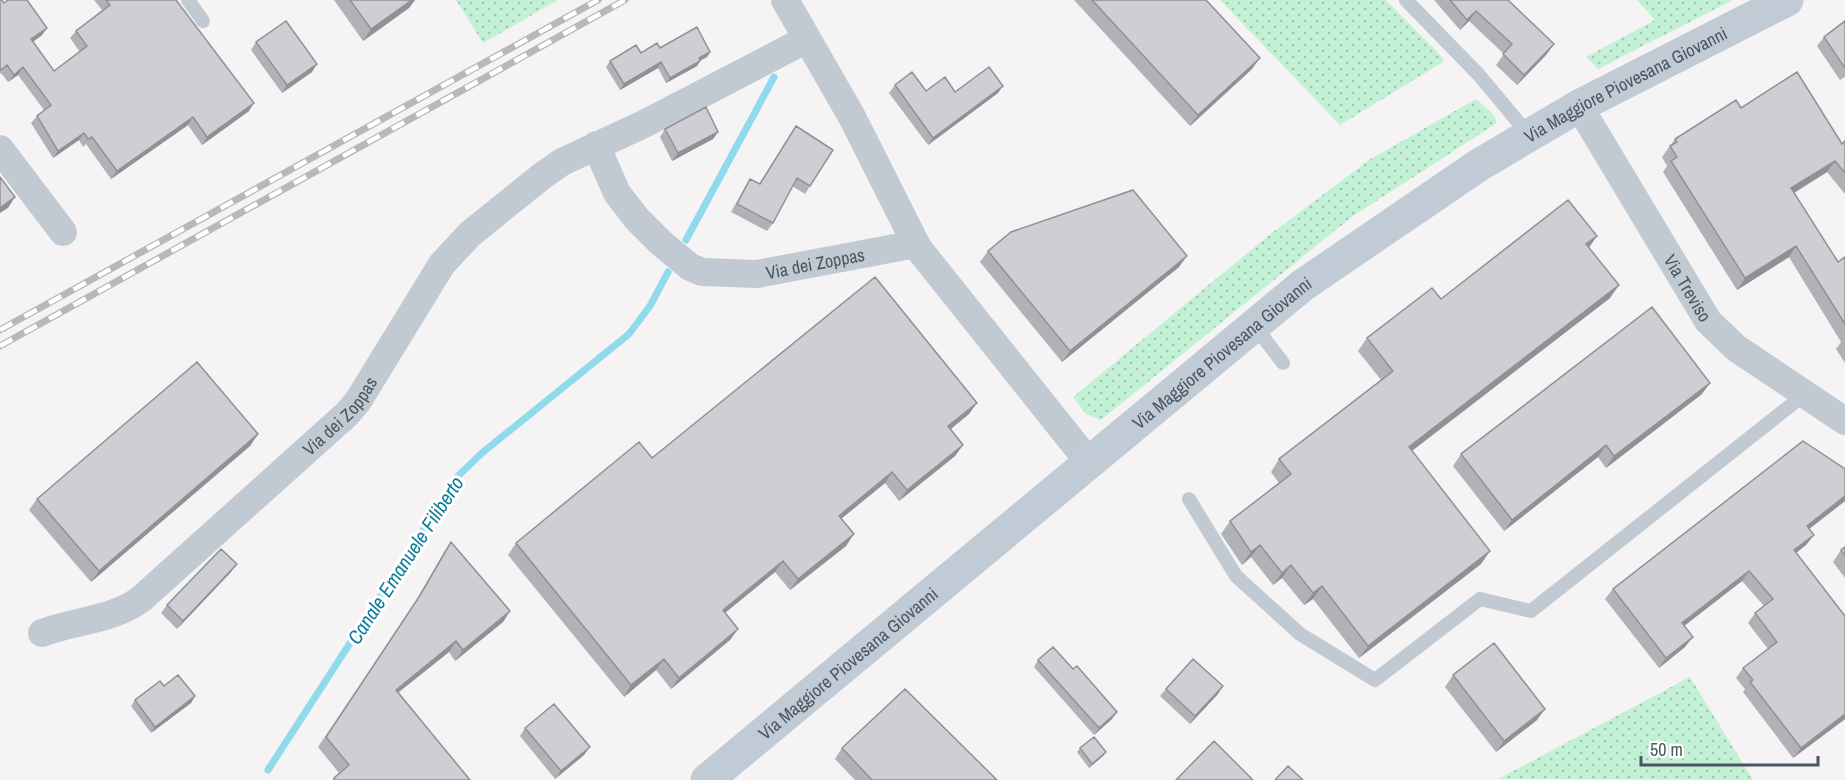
<svg xmlns="http://www.w3.org/2000/svg" width="1845" height="780" font-family="'Archivo Narrow',sans-serif">
<style>
.grass{fill:url(#grass-dots)}
.lines{fill:none;stroke-linecap:round;stroke-linejoin:round}
.stream{stroke:#90daee;stroke-width:7}
.lane{stroke:#c1cad2;stroke-width:14}
.street{stroke:#c1cad2;stroke-width:28}
.secondary{stroke:#c1cbd6;stroke-width:33}
.rail-casing{stroke:#b5b8bd;stroke-width:7}
.rail{stroke:#fff;stroke-width:4.5;stroke-dasharray:14;stroke-linecap:butt}
.wall{fill:#b0b2b7}
.shaded-wall{fill:#909195}
.building{fill:#cdcfd5;stroke:#909195;stroke-width:1.5}
.labels{text-anchor:middle;dominant-baseline:central;stroke-width:6;stroke-linejoin:round;paint-order:stroke}
.street-label{font-size:18px;fill:#4a5661;stroke:#fff}
.water-label{font-size:20px;font-style:italic;fill:#0c7c9b;stroke:#fff}
</style>
<defs>
<pattern id="grass-dots" width="8" height="8" patternUnits="userSpaceOnUse" patternTransform="scale(1.5)"><rect width="8" height="8" fill="#c3f1d5"/><path d="M2 2h.1M6 6h.1" fill="none" stroke="#a0c6b0" stroke-width="1.8" stroke-linecap="round"/></pattern>
</defs>
<rect width="100%" height="100%" fill="#f5f3f3"/>
<path class="grass" d="M456,0H558L483,43Z
M1220,0H1386L1443,58V62L1340,125Z
M1637,0H1733L1598,69L1586,57L1655,20Z
M1476,99L1494,115L1497,123L1353,216L1101,420L1086,414L1073,397L1268,236L1369,160Z
M1690,677L1753,780L1498,779Z"/>
<g class="lines">
<path class="stream" d="M686,240L774,77
M268,770L458,476L482,453L629,334L650,306L668,272"/>
<path class="lane" d="M188,0L203,21
M1406,0L1479,75L1529,135
M1254,325L1283,363
M1189,499L1236,576L1300,634L1375,680L1480,599L1531,611L1805,394"/>
<g class="street">
<path d="M785,0L852,117L918,248L1088,461"/>
<path id="s1" d="M1579,106L1708,321L1736,348L1845,421"/>
<path id="s2" d="M596,145L617,193L637,219L660,242L690,267L702,272L757,274L916,244"/>
<path d="M0,149L63,232"/>
<path id="s3" d="M42,633C75,620 111,621 141,599L347,414L358,401L442,264L470,234L542,176L562,162L644,124L807,39"/>
</g>
<path class="secondary" id="s4" d="M707,780L1303,285L1479,165L1579,106L1787,0"/>
<defs>
<path id="rail" d="M0,330L598,0
M0,346L625,0"/>
</defs>
<use href="#rail" class="rail-casing"/>
<use href="#rail" class="rail"/>
</g>
<path class="wall" d="M0,0L47,28L42,35L33,42L54,71L80,52L70,38L76,31L102,10L94,0H176L249,111L202,145L188,125L111,179L86,144L83,147L79,140L53,158L31,123L37,116L44,110L18,75L8,82L1,73L0,74Z
M334,0H415L409,8L363,41Z
M1074,0H1206L1252,69L1190,126Z
M1434,0H1508L1554,44L1546,55L1517,85L1496,65L1504,54L1469,21L1460,30Z
M1845,21V77L1840,80L1817,46L1824,37Z
M256,42L312,72L282,93L251,50Z
M660,48L710,52L707,57L700,61L697,66L666,83L658,68L620,90L606,67L610,61Z
M895,85L926,91L998,93L928,145L889,93Z
M1741,108L1842,144L1845,141V194L1827,172L1794,193L1838,262L1845,257V363L1836,349L1841,342L1789,257L1737,290L1663,172L1667,166L1662,157L1675,139Z
M796,126L810,186L805,194L792,186L773,223L767,231L731,212L745,187L750,179L759,184Z
M665,129L718,132L713,139L672,161L660,137Z
M1589,247L1610,298L1412,451L1481,564L1359,658L1313,599L1304,605L1282,578L1273,585L1251,557L1242,565L1221,534L1230,521L1279,483L1271,472L1279,459L1381,380L1358,351L1367,338L1441,299Z
M988,251L1179,267L1062,362L980,262Z
M1702,394L1606,468L1598,457L1504,531L1453,466L1461,454Z
M969,414L950,429L963,445L955,456L899,501L885,483L841,519L846,546L790,590L775,572L725,613L738,629L730,640L671,689L656,670L624,697L508,555L516,543L652,458Z
M258,434L250,446L91,582L29,510L37,499Z
M1845,469V501L1809,529L1814,535L1806,545L1796,553L1845,719L1793,758L1743,692L1745,689L1736,678L1743,668L1768,649L1748,623L1755,613L1764,606L1742,581L1684,626L1685,647L1659,668L1605,599L1613,589Z
M451,542L510,611L503,622L455,661L449,652L398,692L470,780H332L339,773L318,747L412,608L444,552Z
M1845,547V578L1833,562L1841,550Z
M231,572L177,629L161,613L167,605Z
M1038,660L1073,669L1117,712L1112,719L1094,735L1034,667Z
M1453,675L1537,720L1496,752L1445,687Z
M164,686L195,696L191,703L151,733L131,706L135,700Z
M1166,689L1218,694L1190,724L1160,696Z
M525,728L584,755L555,779L520,736Z
M842,748L997,780H855L835,759Z
M1080,748L1106,752L1103,756L1089,768L1077,752Z"/>
<path class="shaded-wall" d="M412,0H415L409,8L363,41L371,29Z
M1476,11L1469,21L1460,30L1467,20Z
M47,28L42,35L26,47L31,39Z
M1554,44L1546,55L1517,85L1524,75Z
M710,52L707,57L695,63L699,58Z
M1260,58L1252,69L1190,126L1198,115Z
M700,61L697,66L666,83L670,78Z
M661,62L658,68L620,90L624,84Z
M317,64L312,72L282,93L287,85Z
M23,67L18,75L8,82L14,75Z
M1003,86L998,93L928,145L933,138Z
M254,103L249,111L202,145L207,137Z
M193,117L188,125L111,179L117,171Z
M718,132L713,139L672,161L678,153Z
M84,133L79,140L53,158L58,151Z
M1835,161L1827,172L1784,199L1791,188Z
M15,197L8,208L0,213V208Z
M1597,236L1588,249L1586,244Z
M1796,246L1789,257L1737,290L1745,278Z
M1187,256L1179,267L1062,362L1070,351Z
M1619,285L1610,298L1400,460L1409,447Z
M1710,383L1702,394L1606,468L1614,456Z
M977,403L969,414L940,438L948,426Z
M258,434L250,446L91,582L99,571Z
M963,445L955,456L899,501L907,490Z
M1606,445L1598,457L1504,531L1512,520Z
M892,472L885,483L831,527L839,516Z
M1845,496V501L1800,536L1807,526Z
M854,534L846,546L790,590L798,579Z
M1814,535L1806,545L1787,560L1794,550Z
M1260,545L1251,557L1242,565L1251,552Z
M1490,551L1481,564L1359,658L1368,646Z
M783,561L775,572L715,621L723,610Z
M237,564L231,572L177,629L183,621Z
M1291,565L1282,578L1273,585L1282,573Z
M1749,571L1742,581L1675,633L1682,623Z
M1322,586L1313,599L1304,605L1313,593Z
M510,611L503,622L455,661L463,650Z
M738,629L730,640L671,689L679,678Z
M1693,637L1685,647L1659,668L1666,658Z
M456,641L449,652L389,700L396,690Z
M664,659L656,670L624,697L631,685Z
M1223,686L1218,694L1190,724L1195,716Z
M195,696L191,703L151,733L155,727Z
M1545,709L1537,720L1496,752L1504,741Z
M1117,712L1112,719L1094,735L1099,728Z
M1845,714V719L1793,758L1801,748Z
M590,747L584,755L555,779L561,771Z
M1106,752L1103,756L1089,768L1092,764Z"/>
<path class="building" d="M0,0H2L4,3L8,0H27L47,28L31,39L54,71L87,46L76,31L110,5L106,0H176L254,103L207,137L193,117L117,171L92,137L88,139L84,133L58,151L37,116L51,105L23,67L14,75L7,65L1,70L0,68Z
M350,0H412L371,29Z
M1092,0H1206L1260,58L1198,115Z
M1450,0H1508L1554,44L1524,75L1503,54L1512,44L1476,11L1467,20Z
M286,21L317,64L287,85L256,42Z
M1845,21V68L1824,37Z
M697,27L710,52L699,58L700,61L670,78L661,62L624,84L610,61L636,45L641,53L657,43L660,48Z
M989,67L1003,86L933,138L895,85L912,72L926,91L945,77L955,92Z
M1797,72L1842,144L1845,141V173L1835,161L1791,188L1838,262L1845,257V324L1796,246L1745,278L1671,161L1677,157L1670,146L1677,142L1675,139L1736,100L1741,108Z
M706,107L718,132L678,153L665,129Z
M796,126L833,150L810,186L797,178L773,223L737,204L750,179L760,184Z
M0,177L15,197L0,208Z
M1133,190L1187,256L1070,351L988,251L1011,232Z
M1568,200L1597,236L1586,244L1619,285L1409,447L1490,551L1368,646L1322,586L1313,593L1291,565L1282,573L1260,545L1251,552L1230,521L1291,474L1279,459L1393,371L1367,338L1432,288L1441,299Z
M875,277L977,403L948,426L963,445L907,490L892,472L839,516L854,534L798,579L783,561L723,610L738,629L679,678L664,659L631,685L516,543L639,442L652,458Z
M1652,307L1710,383L1614,456L1606,445L1512,520L1461,454Z
M197,362L258,434L99,571L37,499Z
M1803,441L1845,469V496L1807,526L1814,535L1794,550L1845,616V714L1801,748L1750,682L1753,680L1743,668L1777,642L1755,613L1773,599L1749,571L1682,623L1693,637L1666,658L1613,589Z
M451,542L510,611L463,650L456,641L396,690L470,780H336L334,778L349,765L326,737L419,597Z
M1845,547V556L1841,550Z
M221,549L237,564L183,621L167,605Z
M1494,643L1545,709L1504,741L1453,675Z
M1053,647L1073,669L1077,666L1117,712L1099,728L1038,660Z
M1193,659L1223,686L1195,716L1166,689Z
M178,675L195,696L155,727L135,700L160,681L164,686Z
M905,689L997,780H872L842,748Z
M554,704L590,747L561,771L525,728Z
M1094,737L1106,752L1092,764L1080,748Z
M1214,741L1253,780H1176Z
M1288,766L1303,780H1275Z"/>
<g class="labels">
<g class="street-label">
<text stroke="none"><textPath href="#s4" startOffset="1155">Via Maggiore Piovesana Giovanni</textPath></text>
<text stroke="none"><textPath href="#s2" startOffset="284">Via dei Zoppas</textPath></text>
<text stroke="none"><textPath href="#s1" startOffset="212">Via Treviso</textPath></text>
<text stroke="none"><textPath href="#s4" startOffset="669">Via Maggiore Piovesana Giovanni</textPath></text>
<text stroke="none"><textPath href="#s3" startOffset="376">Via dei Zoppas</textPath></text>
<text stroke="none"><textPath href="#s4" startOffset="183">Via Maggiore Piovesana Giovanni</textPath></text>
</g>
<g class="water-label">
<text transform="translate(405 560) rotate(-57)">Canale Emanuele Filiberto</text>
</g>
</g>
<path d="M1641 756v9h177v-9" fill="none" stroke="#4a5661" stroke-width="3"/>
<text x="1650" y="756" font-size="18" fill="#4a5661" stroke="#ffffff" stroke-width="4.5" paint-order="stroke">50 m</text>
</svg>
